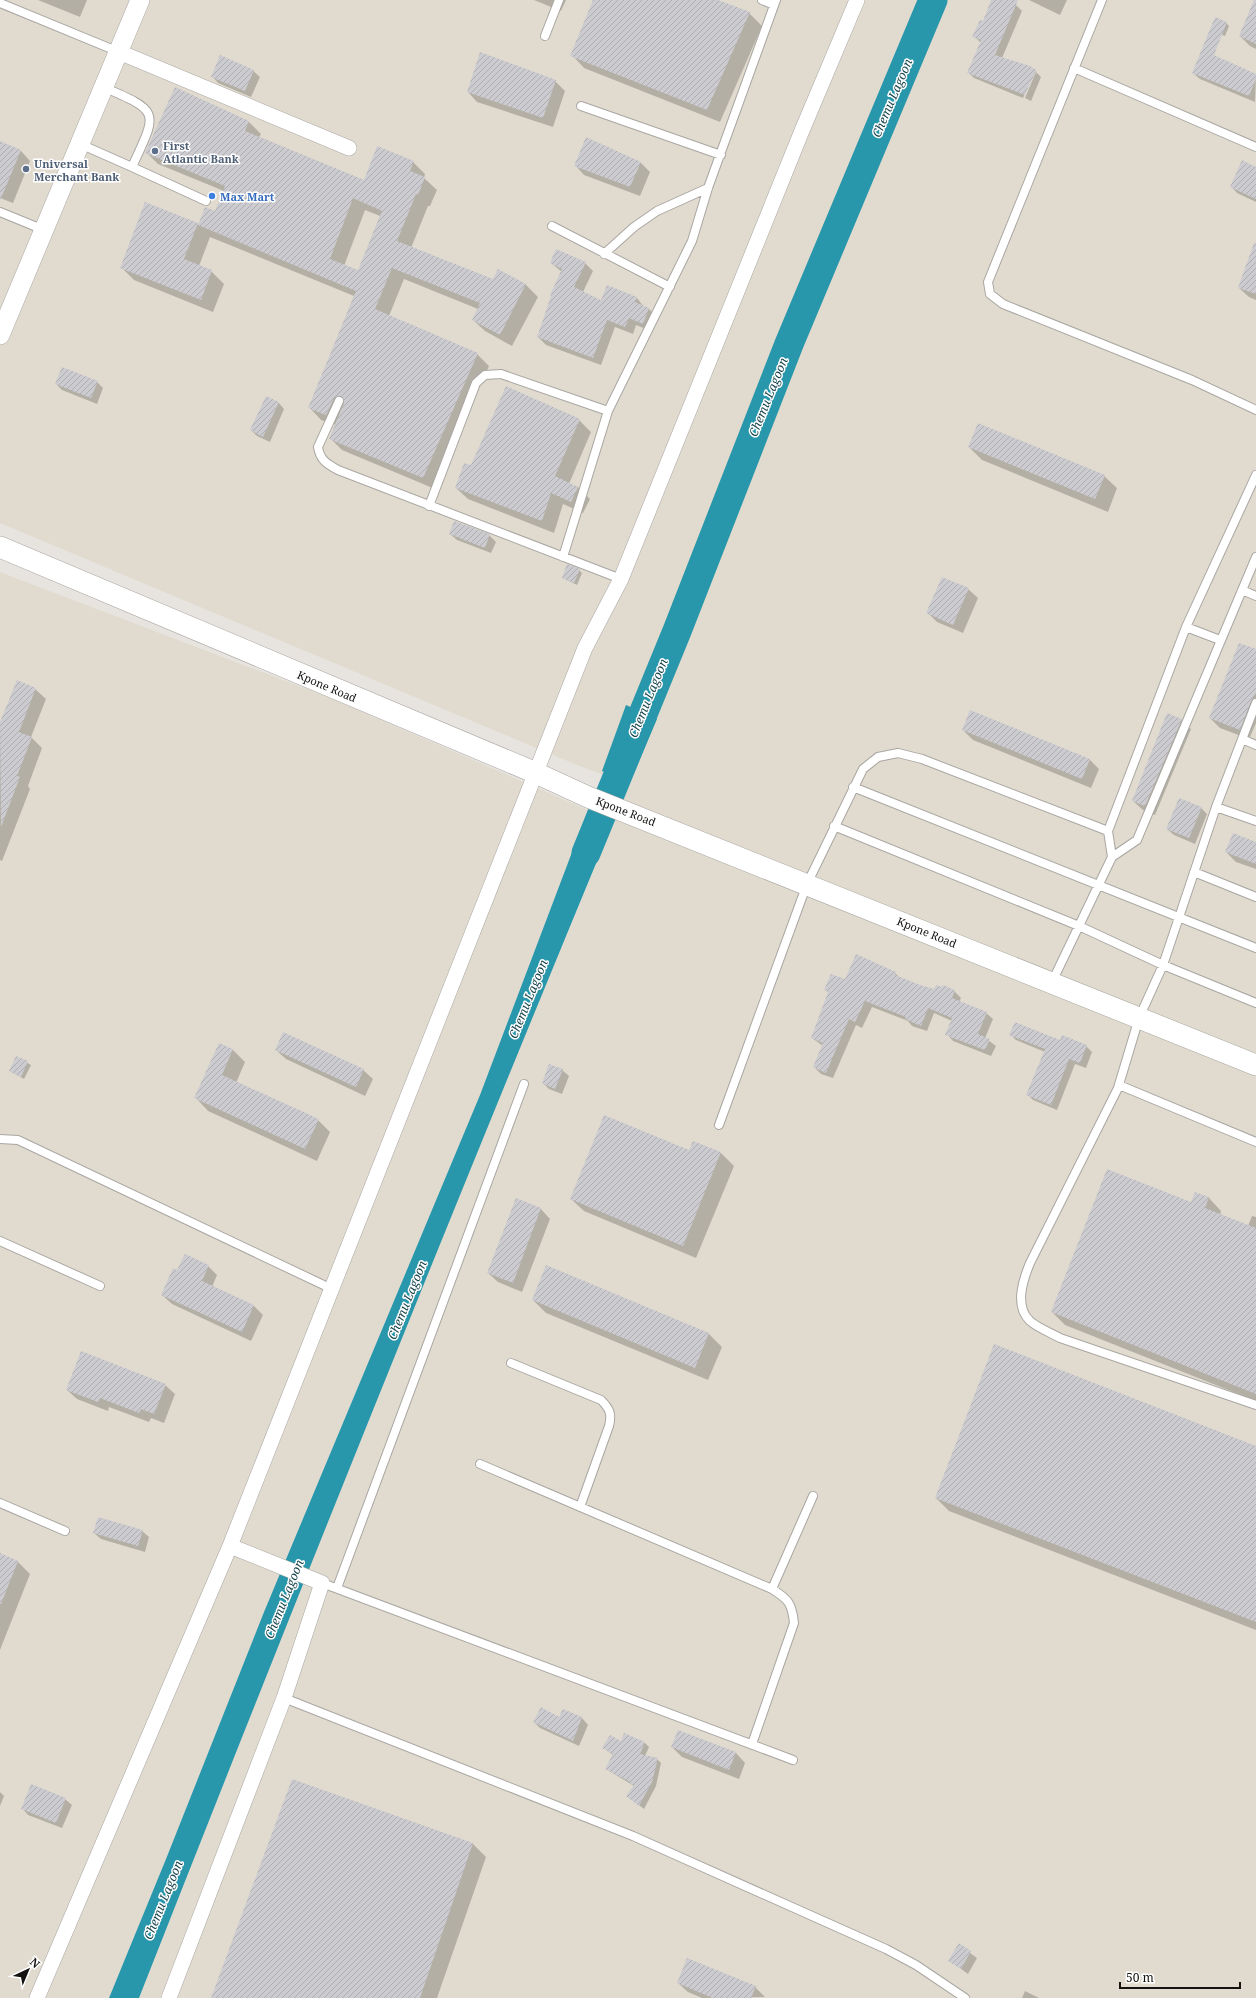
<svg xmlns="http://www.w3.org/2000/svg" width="1256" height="1998" font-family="'Noto Serif',serif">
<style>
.built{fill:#e1dbcf}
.water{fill:#2897ab}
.shadow{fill:#0003;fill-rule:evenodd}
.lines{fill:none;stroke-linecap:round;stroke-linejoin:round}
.river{stroke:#2897ab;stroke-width:29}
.building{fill:url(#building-hatch);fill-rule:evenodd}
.service-casing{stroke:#a9a6a2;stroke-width:10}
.minor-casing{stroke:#a9a6a2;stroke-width:16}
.tertiary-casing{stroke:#a9a6a2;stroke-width:20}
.secondary-casing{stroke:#a9a6a2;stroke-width:22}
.service{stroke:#fff;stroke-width:8}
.minor{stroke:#fff;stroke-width:15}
.tertiary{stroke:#fff;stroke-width:19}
.secondary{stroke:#fff;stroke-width:21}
.service-dot{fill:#5c6f8a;stroke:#fff;stroke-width:1.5}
.shop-dot{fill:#3f7fe0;stroke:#fff;stroke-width:1.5}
.labels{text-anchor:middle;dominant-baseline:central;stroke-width:3;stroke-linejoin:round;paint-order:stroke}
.service-label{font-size:11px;font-weight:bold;fill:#4e5e75;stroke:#fff;text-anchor:start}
.shop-label{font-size:11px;font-weight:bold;fill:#366cbe;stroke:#fff;text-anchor:start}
.street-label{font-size:11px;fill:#141311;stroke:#fff}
.water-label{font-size:12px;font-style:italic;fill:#16444d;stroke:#fff}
</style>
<defs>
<pattern id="building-hatch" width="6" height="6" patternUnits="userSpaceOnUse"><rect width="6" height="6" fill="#cccbd0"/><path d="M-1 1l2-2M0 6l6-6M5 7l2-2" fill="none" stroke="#aeadb2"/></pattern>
</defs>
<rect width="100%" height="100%" fill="#e7e4e0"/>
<path class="built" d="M0,0H1256V1998H139L329,1516L493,1112L629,785L572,763L0,523Z
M0,572L333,699L588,810L480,1095L264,1612L166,1859L109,1998H0Z"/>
<path class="water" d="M626,705L657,719L630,782L602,771Z
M588,810L614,820C452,1211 294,1604 139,1998H109L166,1859L264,1612L480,1095Z"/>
<path class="shadow" d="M38,0H87L80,17Z
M534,0H566L561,11Z
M594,0H715L749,13L762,26L720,122L584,68L572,55Z
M992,0H1004L1016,5L1022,11L1002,58L1029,67L1036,71L1023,98L974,78L968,72L981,43L974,36L983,22Z
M1029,0H1067L1060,15Z
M1256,5V49L1250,46L1240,36Z
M1226,23L1229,26L1225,36L1214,32Z
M253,71L260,77L251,97L218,83L212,76Z
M1036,72L1041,77L1031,101L1025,98Z
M1193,73L1256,75L1255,102L1200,79Z
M555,81L565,91L553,127L477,102L468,92Z
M175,88L249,122L261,134L259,137L365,181L413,162L425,174L424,178L437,190L430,206H428L411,248L493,280L498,270L526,285L538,297L512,346L485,331L473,320L478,309L404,279L389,316L477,354L489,366L435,489L342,450L330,438L336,425L321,420L310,408L354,296L210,237L199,266L211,271L224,284L213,312L134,280L121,267L198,224L199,225L215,212L224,191L158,164L146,152ZM365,210L380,216L358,272L344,266Z
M587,139L641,163L650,172L640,196L584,175L575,165Z
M0,142L21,151L30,161L13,203L0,198Z
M1256,168V202L1237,193L1231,186Z
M1256,253V300L1249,297L1239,288Z
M551,263H585L593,271L583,292L602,301L637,298L644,307L649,309L656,316L651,331L636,325L633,334L615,327L601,365L546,345L538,337L562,272Z
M97,382L103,388L97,404L62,390L56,384Z
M278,402L284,409L270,442L257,436L251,430Z
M579,420L591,432L569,484L578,487L590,499L583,513L563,504L554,533L468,499L456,488L471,467Z
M969,447L1104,476L1117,488L1108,512L982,460Z
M450,534L489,535L496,542L491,553L457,540Z
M579,570L582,573L577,585L563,578Z
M968,589L978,598L963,633L937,622L928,613Z
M1256,651V723L1249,739L1220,728L1210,718Z
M17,681L35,689L46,699L31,737L42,748L28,786L30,789L2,861L0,860V725Z
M1181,720L1191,729L1155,815L1143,810L1133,801Z
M963,730L1090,760L1099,769L1091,788L973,740Z
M1201,808L1207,814L1195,844L1174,835L1167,829Z
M1256,843V869L1236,862L1226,852Z
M895,973L900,978L934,991H954L961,998L959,1002L986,1013L993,1019L985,1038L996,1046L991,1056L953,1041L947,1034L952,1021L934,1013L927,1031L912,1026L908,1021L872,1007L862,1028L856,1025L833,1078L821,1074L814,1067L823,1046L812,1038L829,993L826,990L846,981Z
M1010,1034L1086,1046L1092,1052L1086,1068L1075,1064L1057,1110L1033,1100L1027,1094L1045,1052L1016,1040Z
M220,1044L233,1050L245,1062L236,1083L318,1120L330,1132L317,1161L208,1111L196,1098Z
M276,1050L363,1070L373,1079L365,1096L286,1059Z
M17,1057L31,1065L24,1079L10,1071Z
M562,1070L569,1076L562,1094L549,1089L543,1083Z
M693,1142L721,1153L734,1166L696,1258L584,1211L571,1199L689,1152Z
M1196,1193L1209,1198L1221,1211L1220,1215L1248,1226L1252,1216L1256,1217V1401L1065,1325L1052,1312L1192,1204Z
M516,1199L541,1209L550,1219L522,1292L498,1282L488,1273Z
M208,1266L217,1275L212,1287L254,1306L263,1315L251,1341L172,1304L162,1295L177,1271Z
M547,1267L709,1334L722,1347L708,1380L546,1313L533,1300Z
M165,1385L175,1394L164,1423L151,1418L149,1422L109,1407L108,1411L77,1399L67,1390Z
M1256,1447V1630L949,1511L936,1498Z
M142,1531L149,1537L145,1552L101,1539L94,1533Z
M0,1554L17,1561L30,1574L0,1650Z
M563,1710L582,1718L588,1725L579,1746L540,1728L534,1722L560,1719Z
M678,1731L736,1753L745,1763L739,1779L682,1757L672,1747Z
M621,1742L645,1743L649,1747L645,1756L657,1759L661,1763L656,1786L644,1809L627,1796L634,1786L606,1769L613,1755L604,1748Z
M293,1780L473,1844L486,1857L437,1998H212Z
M0,1792L4,1796L0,1806Z
M65,1799L72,1805L62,1828L28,1815L22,1808Z
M959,1945L977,1958L968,1974L950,1961Z
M678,1983L755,1987L765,1997L702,1998L688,1992Z
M1025,1991L1039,1998H1022Z"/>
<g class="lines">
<path class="river" d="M586,853L677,631L789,344L933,0"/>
</g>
<path class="building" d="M593,0H718L750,12L707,110L570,56Z
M991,0H1018L995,55L1030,66L1036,70L1025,95L967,73L981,40L972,37L980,20L983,21Z
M1254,0H1256V44L1239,36Z
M1215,17L1227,22L1214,55L1256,74V79L1249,96L1192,73Z
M480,52L556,80L543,118L467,92Z
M220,55L254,70L245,91L211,77Z
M175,87L249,121L245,131L364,180L377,146L414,161L410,171L425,177L418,195L416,194L397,241L493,279L498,269L526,284L500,335L472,320L480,303L392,268L375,309L478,353L423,478L329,439L344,403L342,396H338L334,398L326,415L308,408L356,291L198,225L205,207L215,211L225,186L145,153ZM353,198L382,211L358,270L330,259Z
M586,137L641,162L630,187L574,166Z
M0,141L21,150L0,201Z
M1242,160L1256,167V199L1230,187Z
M145,202L198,223L184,259L212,270L201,300L120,268Z
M1254,243H1256V294L1238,288Z
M556,249L586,262L574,287L601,300L607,285L637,297L635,302L649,308L643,324L629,318L625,327L607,320L593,358L537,337L551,296L550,295L562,269L550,263Z
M62,367L98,381L91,398L55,384Z
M506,386L580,419L555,476L578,487L571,502L551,493L542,521L455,488L464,463L471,465Z
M266,396L279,402L263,437L250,430Z
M978,423L1105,475L1095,499L968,447Z
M454,521L490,534L485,548L449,534Z
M567,564L580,569L574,583L562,578Z
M942,577L969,588L953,625L926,613Z
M1239,643L1256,649V693L1251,701L1240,730L1209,718Z
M17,680L36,688L19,732L32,737L17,776L20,777L1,827L0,722Z
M970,710L1090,759L1082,779L962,730Z
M1167,713L1182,719L1145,806L1132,801Z
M1179,798L1202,807L1189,838L1166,829Z
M1233,833L1256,842V864L1225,852Z
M856,954L896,972L895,975L920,985L934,989L936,985L942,987L943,985L955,990L952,998L987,1012L978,1034L990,1039L985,1050L945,1035L952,1018L928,1008L921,1026L905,1019L906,1017L865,1001L855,1022L849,1019L826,1073L813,1067L823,1043L811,1038L828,992L824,990L831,974L845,979Z
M1015,1022L1060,1040L1062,1035L1087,1045L1080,1063L1069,1059L1051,1105L1026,1095L1045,1049L1009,1035Z
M283,1032L364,1069L356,1087L275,1050Z
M219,1043L233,1049L222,1075L319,1119L305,1149L194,1098Z
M16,1056L28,1061L21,1077L9,1071Z
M549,1064L563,1069L555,1089L542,1083Z
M604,1115L689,1150L693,1141L721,1152L683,1246L570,1199Z
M1107,1169L1191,1202L1195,1192L1209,1197L1205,1208L1256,1228V1394L1051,1312Z
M516,1198L541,1208L513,1283L487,1273Z
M185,1254L209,1265L202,1281L254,1305L242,1332L161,1295L173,1268L177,1270Z
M546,1265L709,1333L695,1368L532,1300Z
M994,1344L1256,1446V1622L935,1498Z
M81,1351L166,1384L154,1414L141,1409L139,1413L100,1398L98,1402L66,1390Z
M98,1517L143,1530L138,1546L93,1533Z
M0,1553L18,1561L1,1604H0Z
M541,1707L559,1717L563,1709L582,1717L573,1741L533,1722Z
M678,1730L736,1752L729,1770L671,1747Z
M624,1733L645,1742L640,1754L658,1758L652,1782L639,1806L626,1796L634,1785L629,1783L630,1782L605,1769L613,1754L602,1748L610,1735L621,1741Z
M292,1779L473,1843L420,1998H211Z
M31,1784L66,1798L56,1823L21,1809Z
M959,1943L971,1951L961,1969L948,1961Z
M687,1958L756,1986L751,1998H713L677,1983Z"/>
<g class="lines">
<defs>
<path id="service" d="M762,0L774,5
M1102,0L988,282L990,294L1003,304L1192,380L1256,410
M0,3L119,52
M545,36L559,0
M1074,68L1256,147
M581,106L721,155
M80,144L132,167C157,112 162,112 103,87
M132,167L206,201
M0,212L44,230
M552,226L670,287
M604,254L634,227L657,211L708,188
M339,401L318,447C320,460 327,464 338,470L621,579
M608,411L692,241L708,188L776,0
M429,506L476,383L485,375L501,374L608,411L563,557
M1242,590L1256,596
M1186,627L1220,640
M1256,703L1216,807L1163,965L1139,1018L1118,1088L1030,1263C1023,1280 1014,1306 1030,1321C1038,1328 1051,1333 1060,1338L1256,1405
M1242,739L1256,745
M853,787L1256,948
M1216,807L1256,821
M834,826L1079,926L1163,965L1256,1003
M1112,857L1108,831L1186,627L1256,475
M1194,872L1256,897
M1052,982L1112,857L1137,840L1256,557
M1119,1085L1256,1142
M719,1125L807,884L863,769L878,757L898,753L922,759L1108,831
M0,1139L18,1140L332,1289
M0,1241L100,1286
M511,1363L601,1400C610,1409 612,1414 609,1426L580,1507
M480,1464L772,1589C788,1599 792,1603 794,1623L752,1744
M0,1503L65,1531
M322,1583L793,1760
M337,1588L524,1084
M772,1589L813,1496
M284,1698L633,1836L886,1949L916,1965L965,1998"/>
<path id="minor" d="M119,52L349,148
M37,1998L230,1546L585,648L621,579L801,133L857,0
M169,1998L284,1698L322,1583L230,1546"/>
<path id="tertiary" d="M0,335L140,0"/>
<path id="secondary" d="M0,547L536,773L588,797L1256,1065"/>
</defs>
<use href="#service" class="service-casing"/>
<use href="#minor" class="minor-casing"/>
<use href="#tertiary" class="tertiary-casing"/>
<use href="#secondary" class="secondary-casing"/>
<use href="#service" class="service"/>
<use href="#minor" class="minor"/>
<use href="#tertiary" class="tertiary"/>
<use href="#secondary" class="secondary"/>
</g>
<g class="service-dot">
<circle cx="155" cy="151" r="4"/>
<circle cx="26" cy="169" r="4"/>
</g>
<circle class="shop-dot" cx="212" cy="196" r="4"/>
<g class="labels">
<g class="service-label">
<text x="163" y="145">First<tspan x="163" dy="13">Atlantic Bank</tspan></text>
<text x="34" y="163">Universal<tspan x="34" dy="13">Merchant Bank</tspan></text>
</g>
<g class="shop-label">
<text x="220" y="196">Max Mart</text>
</g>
<g class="street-label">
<text transform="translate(327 686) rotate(23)">Kpone Road</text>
<text transform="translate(626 811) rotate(21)">Kpone Road</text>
<text transform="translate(927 932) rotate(22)">Kpone Road</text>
</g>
<g class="water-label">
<text transform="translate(892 98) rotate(-67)">Chemu Lagoon</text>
<text transform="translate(768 397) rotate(-68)">Chemu Lagoon</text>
<text transform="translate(648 698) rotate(-68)">Chemu Lagoon</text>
<text transform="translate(528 999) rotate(-68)">Chemu Lagoon</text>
<text transform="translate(407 1300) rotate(-68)">Chemu Lagoon</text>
<text transform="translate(284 1599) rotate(-68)">Chemu Lagoon</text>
<text transform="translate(163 1900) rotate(-68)">Chemu Lagoon</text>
</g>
</g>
<g transform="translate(28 1970) rotate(44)" stroke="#ffffff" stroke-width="3" paint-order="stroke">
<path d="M0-3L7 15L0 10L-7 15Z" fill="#141311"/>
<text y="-6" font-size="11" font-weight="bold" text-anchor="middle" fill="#141311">N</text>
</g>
<path d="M1120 1982v6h120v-6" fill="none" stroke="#141311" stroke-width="2"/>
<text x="1126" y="1982" font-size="12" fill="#141311" stroke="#ffffff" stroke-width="3" paint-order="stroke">50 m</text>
</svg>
